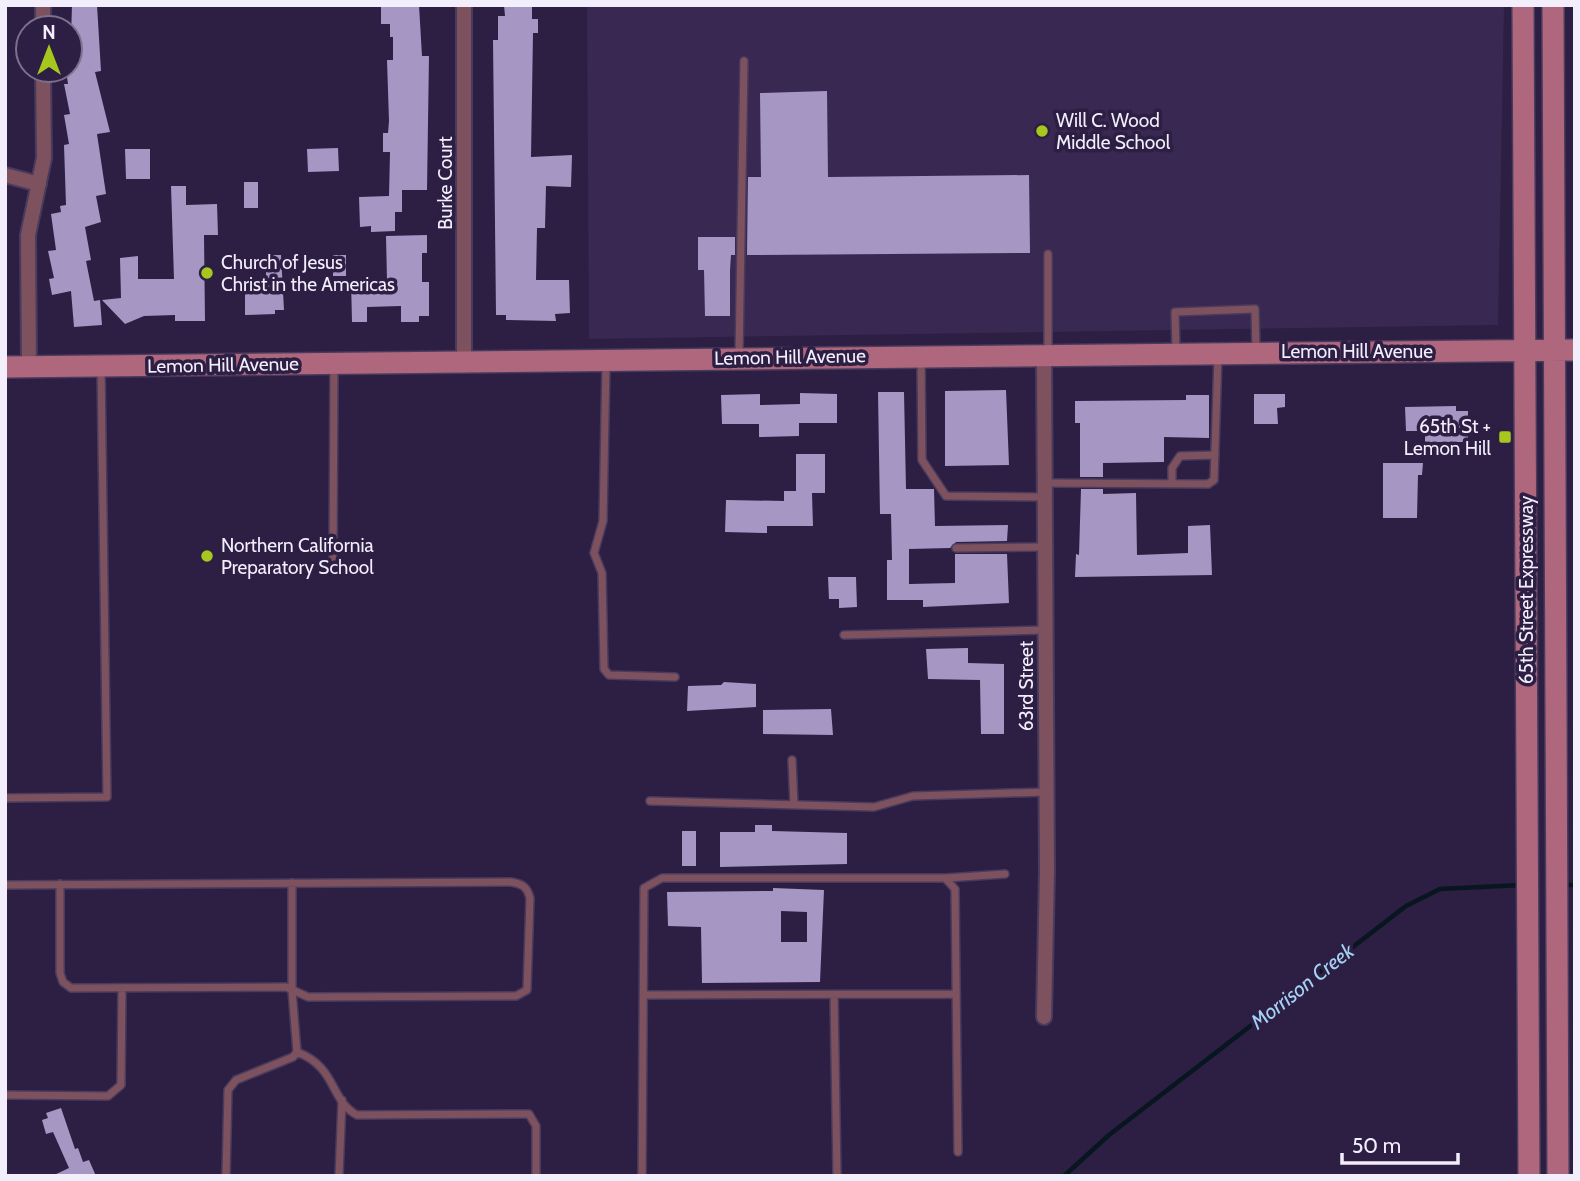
<svg xmlns="http://www.w3.org/2000/svg" width="1580" height="1181" font-family="Cabin,sans-serif">
<style>
.built{fill:#392852}
.lines{fill:none;stroke-linecap:round;stroke-linejoin:round}
.stream{stroke:#08161f;stroke-width:4.5}
.building{fill:#a696c3;fill-rule:evenodd}
.lane-casing{stroke:#493b5d;stroke-width:10}
.street-casing{stroke:#493b5d;stroke-width:18}
.secondary-casing{stroke:#493b5d;stroke-width:24}
.lane{stroke:#7e515e;stroke-width:7}
.street{stroke:#7e515e;stroke-width:14}
.secondary{stroke:#ae677c;stroke-width:21}
.poi-dot{fill:#a7c71e;stroke:#2d1e43;stroke-width:2.5}
.labels{text-anchor:middle;dominant-baseline:central;stroke-width:7;stroke-linejoin:round;paint-order:stroke}
.poi-label{font-size:19px;fill:#f2eefc;stroke:#2d1e43;text-anchor:start}
.street-label{font-size:19px;fill:#f2eefc;stroke:#2d1e43}
.water-label{font-size:21px;font-style:italic;fill:#a5d2f5;stroke:#2d1e43}
</style>
<rect width="100%" height="100%" fill="#2d1e43"/>
<path class="built" d="M587,5H1504L1498,325L589,339Z"/>
<g class="lines">
<path class="stream" d="M1562,885H1575
M1064,1176L1109,1135L1406,906L1440,889L1521,885"/>
</g>
<path class="building" d="M72,5H97L101,71L95,72L110,132L97,134L106,194L96,196L101,222L85,227L91,260L86,261L94,301L100,300L102,325L74,327L71,291L52,295L49,279L54,278L48,251L56,250L51,214L61,212L60,206L66,205L64,145L69,144L64,115L70,114L64,84H68L66,70H70Z
M381,5H419L422,56H429L427,190H402V212H395V231L371,232V226L360,227L359,197L389,196L390,152H383V133H388L389,121L387,60H393V37H390V24H381Z
M504,5H532V19H538V33H533L531,157L572,155L571,187L546,186L545,228H537L536,280H569L570,313L555,314L556,321L506,320V315H496L493,40H498V16H505Z
M827,91L828,177L1029,175L1030,253L747,255L748,177H761L760,93Z
M338,148L339,171L308,172L307,149Z
M125,149H150V179H126Z
M244,182H258V208H244Z
M171,186H186V205L217,204L218,235H204L205,321H175V315L144,316L125,324L102,300L121,298L120,258L138,256V279H174Z
M427,235V253H422V282H429V316H419V322H401V306L367,307V322H352L351,281H387L386,236Z
M698,237H735V255H731L730,270V316H705L704,270H698Z
M266,255H281L284,310H275V314L245,315V288L266,287Z
M333,255H346V276H333Z
M1006,390L1009,465L945,466V391Z
M878,392H904L906,489H934L935,526L1008,525L1007,541L956,542L950,548L909,549V584L955,583V554H1007L1009,603L923,607V600H887V560H892L891,514H880Z
M800,393L837,394V423H799V436L759,437V424H722L721,395L760,394V405L800,404Z
M1254,394H1285V407L1277,408L1278,424H1254Z
M1186,395H1209V438L1164,437V462L1103,463V477H1080V423H1075V401L1186,400Z
M1456,406V411H1468V442H1425V431H1406L1405,407Z
M796,454H825V493H812L813,526H767V533L725,532L726,500L784,501V491H796Z
M1383,463H1423L1422,475H1418L1417,518H1383Z
M1081,489H1103V494L1136,493L1137,555L1188,553V526L1210,525L1212,575L1075,577L1076,554L1079,555Z
M828,577H856L857,607L839,608V599H829Z
M968,648V663L1004,664V734H981L980,680L928,679L926,649Z
M724,682L756,684V707L687,711L688,686L721,685Z
M831,709L833,735L763,734V710Z
M755,825H772V831L847,833V864L720,867V832H755Z
M682,831H696V866H682Z
M773,888L824,890L820,982L702,983L701,927L668,926L667,892L773,891ZM781,911L807,912V942H781Z
M61,1108L75,1149L78,1148L83,1162L89,1160L96,1176H52L69,1168L53,1132L46,1134L42,1120L48,1118L46,1113Z"/>
<g class="lines">
<defs>
<path id="lane" d="M1048,254V353
M1176,351L1175,312L1255,309L1256,350
M739,357L744,61
M921,361L922,460L946,496L1045,497
M606,364L603,521L594,553L602,573L604,669L609,675L675,677
M1044,483L1208,484L1214,480L1218,356
M1172,484V468L1180,456L1215,455
M956,548L1045,547
M333,562L334,367
M844,635L1045,630
M792,760L794,805
M5,798L107,797L101,367
M650,801L874,807L913,796L1046,792
M946,878L1005,874
M5,885C174,884 343,883 511,882C523,884 527,887 530,898L527,990L516,996L308,997L286,987L71,988L63,982L60,973V884
M644,995L956,994
M834,995L837,1176
M297,1052C337,1067 330,1101 357,1115L529,1114L536,1126V1176
M5,1095L108,1096L121,1085L122,988
M226,1176L228,1090L236,1080L293,1057L297,1052L292,991V883
M339,1176L342,1100
M642,1176L644,888L662,878H945L955,889L958,1152"/>
<path id="street" d="M43,5V28
M464,5V361
M5,175L39,184
M29,367L28,235L44,158L43,70
M1044,1017L1047,871L1044,354"/>
<path id="secondary" d="M1523,5L1529,1176
M1553,5L1558,1176
M5,367L1575,350"/>
</defs>
<use href="#lane" class="lane-casing"/>
<use href="#street" class="street-casing"/>
<use href="#secondary" class="secondary-casing"/>
<use href="#lane" class="lane"/>
<use href="#street" class="street"/>
<use href="#secondary" class="secondary"/>
</g>
<g class="poi-dot">
<circle cx="1042" cy="131" r="7"/>
<circle cx="207" cy="273" r="7"/>
<rect x="1498" y="430" width="14" height="14" rx="3.5"/>
<circle cx="207" cy="556" r="7"/>
</g>
<g class="labels">
<g class="poi-label">
<text x="1056" y="120">Will C. Wood<tspan x="1056" dy="22">Middle School</tspan></text>
<text x="221" y="262">Church of Jesus<tspan x="221" dy="22">Christ in the Americas</tspan></text>
<text x="1491" y="426" text-anchor="end">65th St +<tspan x="1491" dy="22">Lemon Hill</tspan></text>
<text x="221" y="545">Northern California<tspan x="221" dy="22">Preparatory School</tspan></text>
</g>
<g class="street-label">
<text transform="translate(445 183) rotate(-90)">Burke Court</text>
<text x="1357" y="351">Lemon Hill Avenue</text>
<text transform="translate(790 357) rotate(-1)">Lemon Hill Avenue</text>
<text transform="translate(223 365) rotate(-1)">Lemon Hill Avenue</text>
<text transform="translate(1526 590) rotate(-90)">65th Street Expressway</text>
<text transform="translate(1026 686) rotate(-90)">63rd Street</text>
</g>
<g class="water-label">
<text transform="translate(1302 986) rotate(-38)">Morrison Creek</text>
</g>
</g>
<rect width="1580" height="1181" fill="none" stroke="#f2eefc" stroke-width="14"/>
<g transform="translate(49 49)"><circle r="33" fill="#2d1e43" stroke="#7c718d" stroke-width="2"/>
<path d="M0-5L12 26L0 18L-12 26Z" fill="#a7c71e"/>
<text y="-10" font-size="19" font-weight="bold" text-anchor="middle" fill="#f2eefc">N</text>
</g>
<path d="M1342 1153v10h116v-10" fill="none" stroke="#f2eefc" stroke-width="3.5"/>
<text x="1352" y="1153" font-size="21" fill="#f2eefc" stroke="#2d1e43" stroke-width="5" paint-order="stroke">50 m</text>
</svg>
